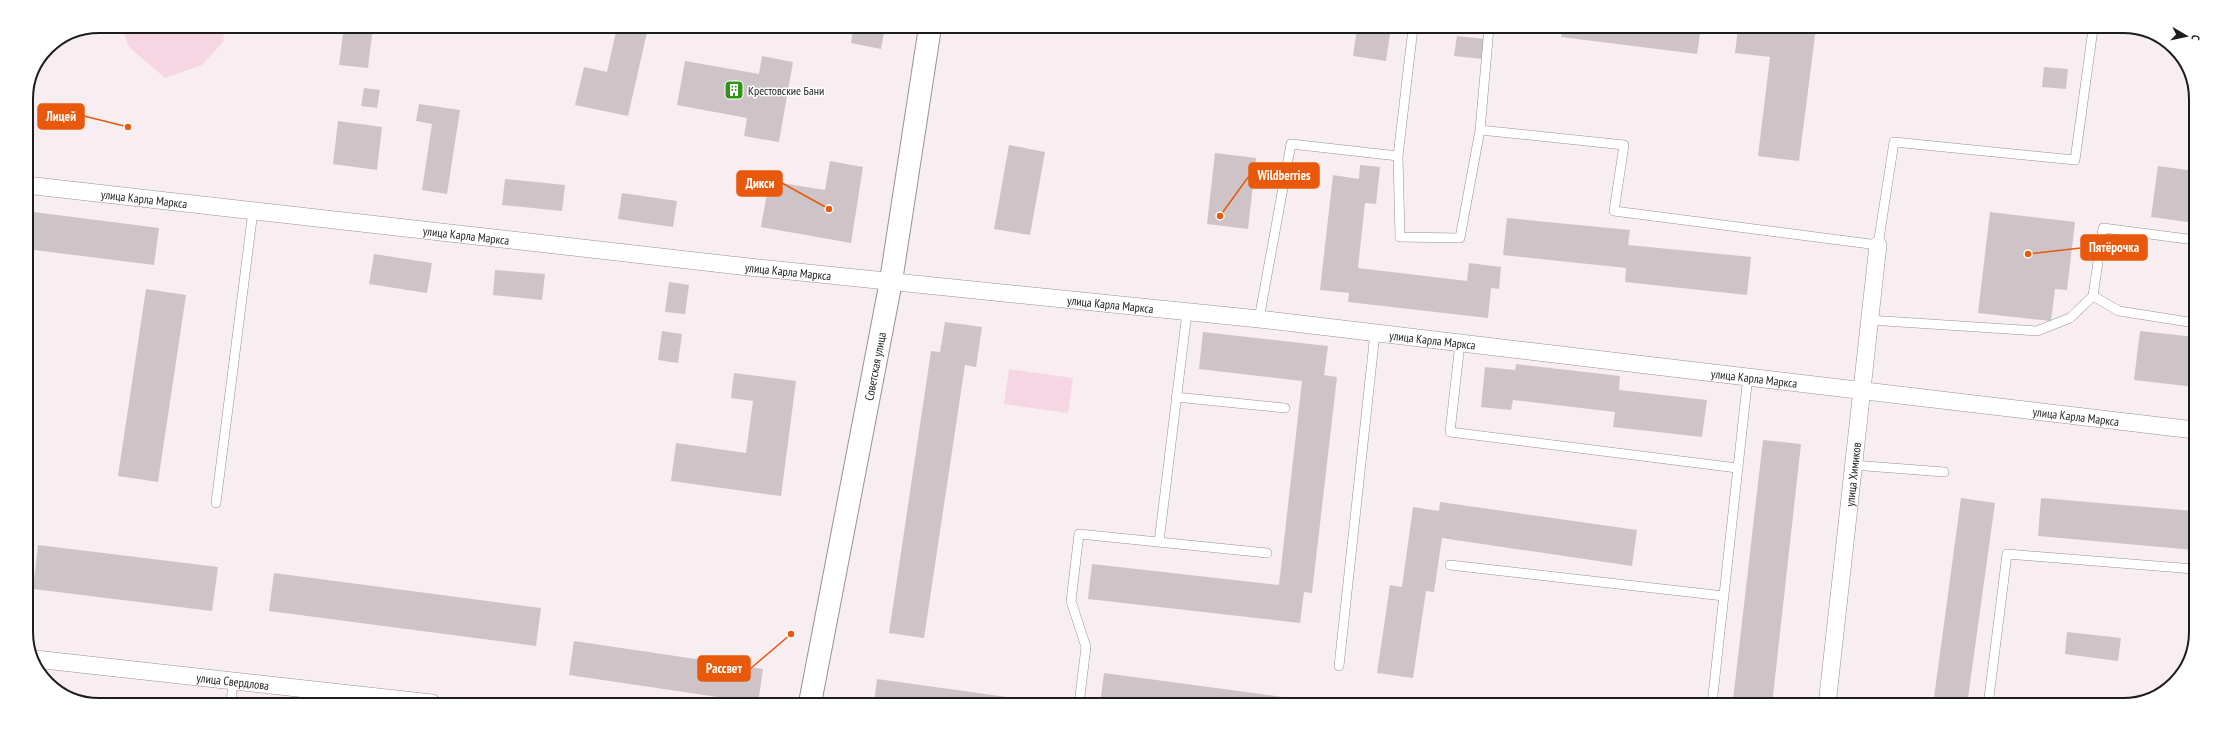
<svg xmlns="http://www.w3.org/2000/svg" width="2222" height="731" font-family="'PT Sans Narrow',sans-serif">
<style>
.green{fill:#f7d6e4}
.building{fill:#cec4c8}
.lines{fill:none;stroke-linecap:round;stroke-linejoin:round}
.lane-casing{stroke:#999094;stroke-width:10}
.street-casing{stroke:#999094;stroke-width:18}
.secondary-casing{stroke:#999094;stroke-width:24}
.lane{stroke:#fff;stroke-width:9}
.street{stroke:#fff;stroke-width:17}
.secondary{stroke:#fff;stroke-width:22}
.labels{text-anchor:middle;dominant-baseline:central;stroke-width:3;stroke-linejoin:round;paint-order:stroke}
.poi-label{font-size:12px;fill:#1f1c1d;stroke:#fff;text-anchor:start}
.street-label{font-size:12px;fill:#1f1c1d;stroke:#fff}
.rim{fill:none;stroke:#1f1c1d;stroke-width:2}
.leader{fill:none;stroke:#e8590c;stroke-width:1.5}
.callout-dot{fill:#e8590c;stroke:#fff;stroke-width:1.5}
.callout{fill:#e8590c;stroke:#e8590c;stroke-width:1.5}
.callout-label{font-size:13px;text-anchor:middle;font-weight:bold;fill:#fff}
</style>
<rect width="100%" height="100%" fill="#f8eef2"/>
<path class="green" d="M122,26H225L223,42L202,65L165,78L128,46Z
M1009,369L1073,378L1068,413L1004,404Z"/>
<path class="building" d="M344,26H373L368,68L339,65Z
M617,27L648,28L628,116L575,105L584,67L607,72Z
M853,27H885L881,49L851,43Z
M1357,28H1391L1386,61L1353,56Z
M1562,28H1701L1697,54L1561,37Z
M1738,28H1816L1799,161L1758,156L1770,57L1735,53Z
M1457,36L1485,39L1483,59L1454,56Z
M762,56L793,62L779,142L744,136L747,118L677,105L685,61L759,74Z
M2044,67L2068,69L2066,89L2042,87Z
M364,88L380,90L377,108L361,106Z
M419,104L460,110L447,194L422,190L432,124L416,121Z
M338,121L382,127L377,170L333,164Z
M1009,145L1045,152L1030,235L994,229Z
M1215,153L1256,158L1248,229L1207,224Z
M830,161L863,167L851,243L761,227L769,181L825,190Z
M1360,165L1380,167L1376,204L1365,203L1358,268L1467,281L1469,263L1501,267L1499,289L1491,288L1488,318L1348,302L1349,293L1320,290L1333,175L1359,179Z
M2158,166L2195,171V223L2151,217Z
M505,179L565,185L562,211L502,205Z
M622,193L677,201L673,227L618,219Z
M26,211L159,228L154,265L26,249Z
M1990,212L2075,222L2067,290L2055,289L2051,321L1978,313Z
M1507,218L1630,230L1628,245L1751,257L1747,295L1625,282L1626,268L1503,255Z
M374,254L432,263L427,293L369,284Z
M495,270L545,274L542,300L493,295Z
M669,282L689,285L685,314L665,312Z
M146,289L186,295L158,482L118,476Z
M945,322L982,327L976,367L965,365L924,638L889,633L931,351L940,352Z
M662,331L682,334L678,363L658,360Z
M2140,331L2195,337V387L2134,380Z
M1203,332L1328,346L1324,375L1337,377L1312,593L1304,592L1300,623L1088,599L1092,564L1279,585L1302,381L1199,369Z
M1516,364L1620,376L1619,390L1707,400L1702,437L1613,427L1615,412L1513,400L1511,410L1481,407L1485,367L1515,370Z
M734,373L796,381L781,496L671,481L676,443L746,453L753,401L731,398Z
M1763,440L1801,444L1772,705L1733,700Z
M1961,498L1995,503L1967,705H1933Z
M2041,498L2194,511V550L2038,536Z
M1440,502L1637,530L1632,566L1442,538L1434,592L1426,591L1413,678L1377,673L1390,585L1402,587L1413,507L1439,511Z
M38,545L218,567L212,611L33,589Z
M274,573L541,608L536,646L269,611Z
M2067,632L2121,638L2118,661L2065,654Z
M574,641L763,669L758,703L569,675Z
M1104,673L1327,703V704H1100Z
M877,679L1051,703V704L874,703Z"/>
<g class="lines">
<defs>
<path id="lane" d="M1413,28L1398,156L1400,237L1460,238L1480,130L1489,28
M1480,130L1624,145L1614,211L1878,245L1894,142L2075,160L2093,29
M2093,296L2103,228L2195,240
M1259,319L1291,144L1398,156
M1869,320L2037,331L2070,318L2093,296L2119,311L2195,323
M1460,343L1450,432L1737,468
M1176,397L1285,408
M1853,465L1944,472
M216,503L253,211
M1159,542L1187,312
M1450,565L1724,596
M1339,666L1375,333
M231,703L233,681
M1079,704L1086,647L1071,601L1079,534L1267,553
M1712,704L1748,376
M1988,705L2007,554L2194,569"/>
<g id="street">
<path id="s1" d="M26,185L749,267L1259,319L2194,430"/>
<path id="s2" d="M35,659L432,703"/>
<path id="s3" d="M1827,705L1878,245"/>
</g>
<g id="secondary">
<path id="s4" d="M810,703L891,281L930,27"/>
</g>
</defs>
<use href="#lane" class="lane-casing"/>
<use href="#street" class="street-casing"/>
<use href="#secondary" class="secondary-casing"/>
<use href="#lane" class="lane"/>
<use href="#street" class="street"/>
<use href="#secondary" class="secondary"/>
</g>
<defs>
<symbol id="building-square" viewBox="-11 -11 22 22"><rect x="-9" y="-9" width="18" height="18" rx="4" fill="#319414" stroke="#fff"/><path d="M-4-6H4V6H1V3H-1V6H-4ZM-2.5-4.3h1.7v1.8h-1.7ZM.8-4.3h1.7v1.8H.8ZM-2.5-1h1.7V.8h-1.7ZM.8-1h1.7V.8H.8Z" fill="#fff"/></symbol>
</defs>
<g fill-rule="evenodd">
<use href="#building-square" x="723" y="79" width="22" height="22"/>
</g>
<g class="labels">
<g class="poi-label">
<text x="748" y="90">Крестовские Бани</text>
</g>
<g class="street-label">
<text stroke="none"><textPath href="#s1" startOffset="119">улица Карла Маркса</textPath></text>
<text stroke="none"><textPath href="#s1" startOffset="443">улица Карла Маркса</textPath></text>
<text stroke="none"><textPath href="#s1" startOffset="767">улица Карла Маркса</textPath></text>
<text stroke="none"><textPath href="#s1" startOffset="1091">улица Карла Маркса</textPath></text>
<text stroke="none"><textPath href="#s1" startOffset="1415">улица Карла Маркса</textPath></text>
<text stroke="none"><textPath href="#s4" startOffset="343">Советская улица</textPath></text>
<text stroke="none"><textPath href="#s1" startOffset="1739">улица Карла Маркса</textPath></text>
<text stroke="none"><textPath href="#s1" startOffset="2063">улица Карла Маркса</textPath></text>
<text stroke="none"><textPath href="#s3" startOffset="232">улица Химиков</textPath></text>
<text stroke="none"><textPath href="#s2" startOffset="199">улица Свердлова</textPath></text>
</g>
</g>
<path d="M0 0H2222V731H0ZM99 33H2123A66 66 0 0 1 2189 99V632A66 66 0 0 1 2123 698H99A66 66 0 0 1 33 632V99A66 66 0 0 1 99 33Z" fill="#fff" fill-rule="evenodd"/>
<path class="rim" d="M99 33H2123A66 66 0 0 1 2189 99V632A66 66 0 0 1 2123 698H99A66 66 0 0 1 33 632V99A66 66 0 0 1 99 33Z"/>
<path class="leader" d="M128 127L84 116M1220 216L1249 176M829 209L782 183M2028 254L2081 248M791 634L750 669"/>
<g class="callout-dot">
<circle cx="128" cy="127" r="4"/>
<circle cx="1220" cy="216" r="4"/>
<circle cx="829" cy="209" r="4"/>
<circle cx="2028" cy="254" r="4"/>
<circle cx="791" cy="634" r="4"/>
</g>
<g class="callout">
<rect x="38" y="104" width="46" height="25" rx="4"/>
<rect x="1249" y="163" width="70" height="25" rx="4"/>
<rect x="737" y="171" width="45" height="25" rx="4"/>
<rect x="2081" y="235" width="66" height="25" rx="4"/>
<rect x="698" y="656" width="52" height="25" rx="4"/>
</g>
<g class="callout-label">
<text x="61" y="121">Лицей</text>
<text x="1284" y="180">Wildberries</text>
<text x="760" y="188">Дикси</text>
<text x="2114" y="252">Пятёрочка</text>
<text x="724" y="673">Рассвет</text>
</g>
<g transform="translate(2186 36) rotate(99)" stroke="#ffffff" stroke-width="3" paint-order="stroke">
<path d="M0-3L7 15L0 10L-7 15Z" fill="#1f1c1d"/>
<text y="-6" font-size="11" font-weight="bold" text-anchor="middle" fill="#1f1c1d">С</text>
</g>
</svg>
